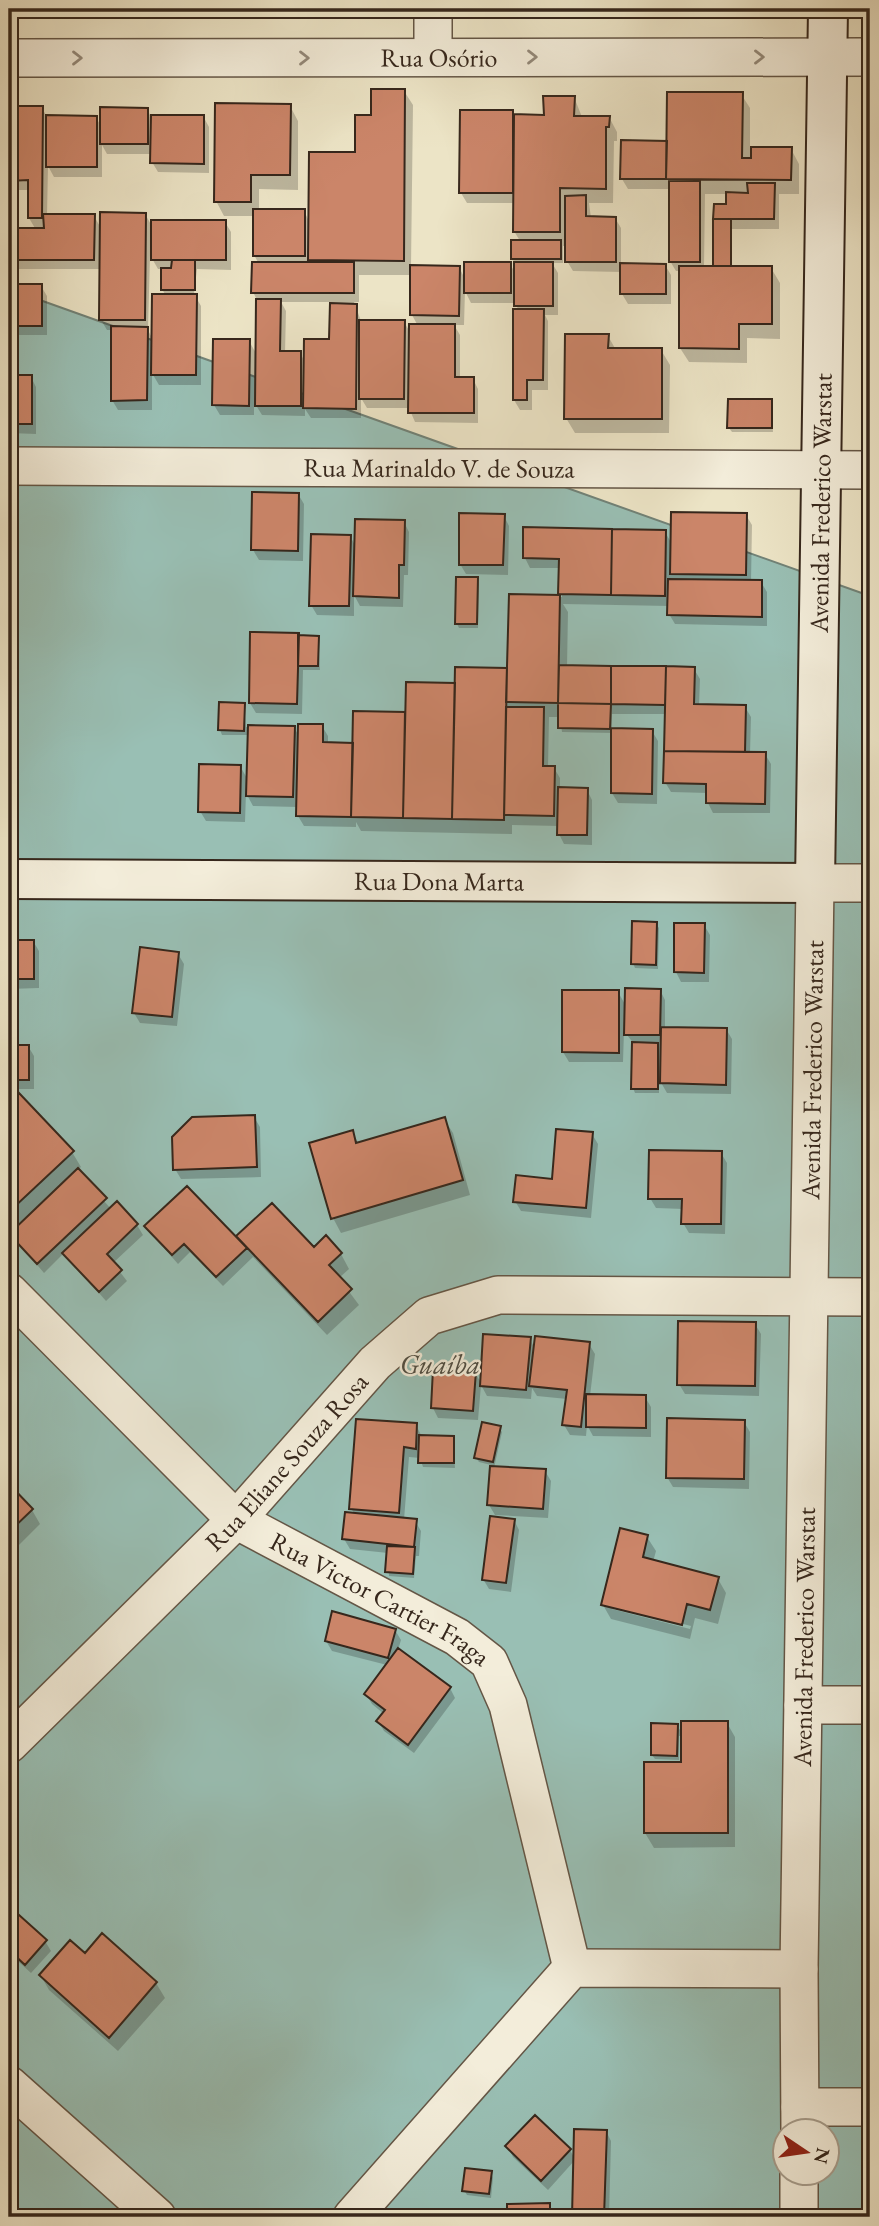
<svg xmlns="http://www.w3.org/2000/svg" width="879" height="2226" font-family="'EB Garamond',serif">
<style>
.water{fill:#99bfb4;stroke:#718277;stroke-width:2;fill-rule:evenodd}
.shadow{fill:#0003;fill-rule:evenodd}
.building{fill:#cb8569;stroke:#36271c;stroke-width:2}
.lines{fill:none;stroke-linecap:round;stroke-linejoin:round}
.street-casing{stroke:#645646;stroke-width:40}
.secondary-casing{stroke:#36271c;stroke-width:42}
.street{stroke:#f3edda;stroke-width:37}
.secondary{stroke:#f3edda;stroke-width:38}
.oneway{stroke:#948a7b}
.labels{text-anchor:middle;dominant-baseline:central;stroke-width:5;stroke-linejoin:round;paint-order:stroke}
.street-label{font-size:26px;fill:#36271c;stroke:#f3edda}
.water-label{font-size:28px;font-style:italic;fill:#4f4d42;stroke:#f3edda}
</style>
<rect width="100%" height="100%" fill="#ece4c6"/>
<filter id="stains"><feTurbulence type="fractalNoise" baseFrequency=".00286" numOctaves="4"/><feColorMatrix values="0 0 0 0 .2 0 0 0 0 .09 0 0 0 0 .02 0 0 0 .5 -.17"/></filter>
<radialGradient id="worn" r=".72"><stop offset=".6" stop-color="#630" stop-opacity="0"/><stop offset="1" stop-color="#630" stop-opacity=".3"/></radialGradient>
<path class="water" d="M9,289L870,596V2217H9ZM784,2132H826V2174H784Z"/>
<path class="shadow" d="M404,91L413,105L411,267H459L465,279L510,264L516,274L513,259L520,241L514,231L515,203H467L461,193L512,112L515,116H545L574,97L582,117H609L617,132V141H614L613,203H589L591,218H615L621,228V265H665L671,275V304H628L622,294V272L573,271L567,261V246H563V263H552L558,273V315H545L548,321V390H532V410H520L514,400L519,311L515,303H471L465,291L464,325H454L460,335V379H473L478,389V423L415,422L409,408H367L361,398V418H311L305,409V416L262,415L254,402V415H220L214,405L249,341L257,355V300L253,292L259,264L254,255L255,216H224L216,201L290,106L298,121V190L259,189V211H304L310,223L357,154L373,117ZM359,275H412V315L418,326L410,332L404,322L361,321L354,302H359ZM281,302H331V340L305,362L300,353H285L286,311Z
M741,94L750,108V149H791L799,164V194H779V229H732V268H771L780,283V339L747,338V363L689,362L680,348L681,271H676L670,261L671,189H628L622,179L668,142ZM705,194H728L716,268L704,267Z
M9,107L42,108L47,117L96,118L102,127L147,109L151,117L203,116L209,127V173L158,172L152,162V154H107L102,145V177H54L48,166L47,216H94L102,230L145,214L153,228L225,222L231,232V270L197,269L194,294L201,306V385H159L152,373V410H118L112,400L113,330H107L101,320V269H9V230H36L29,218L30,190H9ZM150,255L158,269H162V289L166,296L153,340L148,330Z
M9,286H41L47,296V335H9Z
M608,336L616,350H661L670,365L669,433H575L566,418Z
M9,377H31L36,387V434L9,433Z
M771,401L773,432H732L729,428Z
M298,494L304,504L303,561L259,560L253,550Z
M746,515L752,525L751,582H761L767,592V626L675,624L669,614V606L563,604L568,612L567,667L694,669L700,679L699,706L745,707L751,717L750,754H765L771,764L770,813H713L708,803V793L671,792L665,782L667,714H612V730L652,731L658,741L657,804L618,803L612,793L613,733L562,732L560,717H549L548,768H554L560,778V789L587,790L592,800V845L564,844L559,834V826L512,825V834L361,831L356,822V827L304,826L298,816V807L253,806L246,793L245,822L206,821L200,811L240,766L248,780L249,735H222L220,730L244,705L246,727L294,728L300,737L322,726L328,736V744H354L355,713L406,714L457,684L509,670L510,596L562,597L560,568H530L525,558L665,532L672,544Z
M504,516L509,526L508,575L466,574L460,564Z
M404,522L409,532L408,575H404L403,607L360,606L354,595V616L317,615L311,605L350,536L356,547Z
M477,579L479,584L478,628H459L457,624Z
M318,637L320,670H303L302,714L256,713L250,703Z
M656,924L659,928L658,969L635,968L633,963Z
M704,925L710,935L709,982H681L676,972Z
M33,941L39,951V988L9,989V942Z
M178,954L184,964L177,1026L140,1023L134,1013Z
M660,990L665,1000V1029H726L732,1039L731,1094L667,1093L659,1079V1093H635L633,1088L634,1044L624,1031L623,1062H569L563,1052L618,992L626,1006Z
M28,1046L34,1056V1089H9V1047Z
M19,1096L72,1152L81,1167L77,1170L111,1209L137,1225L143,1235L113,1263L127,1281L106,1301L64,1253L44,1273L11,1234L21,1225L9,1212V1106Z
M254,1117L260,1127L261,1177L181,1179L175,1169Z
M444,1119L453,1133L470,1195L341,1233L333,1218L352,1132L359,1144Z
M592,1134L598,1144L591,1218L521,1211L515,1201L553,1181Z
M721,1153L727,1163L725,1234L689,1233L683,1223V1209L656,1208L650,1198Z
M146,1227L244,1245L239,1237L341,1254L349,1269L339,1278L359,1305L327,1335L253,1257L223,1286L190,1252L178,1264Z
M755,1324L761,1334L759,1396L685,1394L679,1384Z
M530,1339L535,1349L589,1344L595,1354L590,1396L645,1397L651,1407V1437L593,1436L587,1425L586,1436L570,1435L564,1425L567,1399L537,1396L532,1388L531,1399L487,1396L481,1385L478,1420L438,1418L433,1408L475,1373L482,1384Z
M744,1422L750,1432L749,1489L673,1487L667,1477Z
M416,1425L422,1437L453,1438L455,1468L423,1467L420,1458L409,1457L404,1520L415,1521L421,1531L419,1556H416L414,1578L389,1576L388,1553L350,1549L344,1539L355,1515L351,1508Z
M499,1428L502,1432L494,1468L545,1471L551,1481L548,1518L495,1515L489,1505L491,1465L479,1462L476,1458Z
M9,1486L32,1510L40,1524L9,1555Z
M514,1520L519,1530L511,1592L489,1589L483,1579Z
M647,1537L656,1551L653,1562L718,1579L726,1593L718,1624L695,1618L690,1639L611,1619L603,1605ZM612,1606L691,1626L690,1629L612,1609Z
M395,1630L401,1640L398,1650L450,1688L455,1698L414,1753L384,1731L378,1721L384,1714L372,1704L366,1694L387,1665L332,1651L326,1641Z
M727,1723L735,1737V1847L654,1848L645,1833L683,1764V1736H679V1760L655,1759L652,1755L677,1725L683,1735Z
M9,1908L45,1941L51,1951L31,1973L9,1953Z
M85,1955L156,1983L165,1998L118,2051L49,1990L41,1976Z
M606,2131L611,2141L609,2217H574L575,2160L548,2190L513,2157L508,2147L570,2150L575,2159Z
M491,2173L493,2178L491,2198L467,2195L464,2190Z
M549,2205L555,2217H509V2206Z"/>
<path class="building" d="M371,89H405L404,261L308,260L309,152H355V115H371Z
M667,92H743L742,158H751V147H792L791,180L666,179Z
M543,96H575L574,116H610L609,127H606V189L560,188V232H513L514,114L544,115Z
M215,103L291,104L290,175H251V202H214Z
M9,106H43L42,218H28V180L9,181Z
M100,107L148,108V144H100Z
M460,110H513V193H459Z
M46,115L97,116V167H46Z
M151,115H204V164L150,163Z
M621,140L667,141L666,179H620Z
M669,181H700V262H669Z
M747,183H775L774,219H713L714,204H726V192L748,193Z
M586,195V216L616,217V262H565V196Z
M253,209H305V256H253Z
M100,212L146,213L145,320H99Z
M43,214H95L94,260H9V228H44Z
M713,219H731V266H713Z
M151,220H226V260H151Z
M511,240H561V259H511Z
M172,260H195V290H161V268H171Z
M252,262H354V293H251Z
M464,262H511V293H464Z
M514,262H553V306H514Z
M620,263L666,264V294H620Z
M410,265L460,266L459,316L410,315Z
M679,266H772V324H739V349L679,348Z
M9,284H42V326H9Z
M152,294H197L196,375H151Z
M256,299H281L280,351H301V406H255Z
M330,303L357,304L356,409L303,408L304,339H329Z
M513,309H544L543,380H527V400H513Z
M359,320H405L404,399H359Z
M409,324H455V377H474V413H408Z
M111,326L148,327L147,400L111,401Z
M565,334H609L608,348H662V419H564Z
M213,339H250L249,406L212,405Z
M9,375H32V424H9Z
M728,399H772V428H727Z
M252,492L299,493L298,551L251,550Z
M671,512L747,513L746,575L670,574Z
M459,513L505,514L503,565H459Z
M355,519L405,520L404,565H399V598L353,596Z
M523,527L612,529L611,595L558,594L559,559L523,558Z
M612,529L666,530L665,596L611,595Z
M311,534L351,535L349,606H309Z
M456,577H478L477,624H455Z
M668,579L762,580V617L667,615Z
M509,594L560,595L558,703L506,702Z
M250,632L299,633L297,704L249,703Z
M298,635L319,636L318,666H298Z
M559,665L611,666V704L558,703Z
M611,666H666L665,705L611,704Z
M666,666L695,667L694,704L746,705L745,752L664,751Z
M455,667L507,668L504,820L452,819Z
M406,682L455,683L452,819L403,818Z
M219,702L245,703L244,731L218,730Z
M558,703L611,704L610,729L558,728Z
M506,707H544L543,766H555L554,816L504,815Z
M353,711L405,712L403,818L351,817Z
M298,724H323V742L353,743L351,817L296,816Z
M248,725L295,726L293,797L246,796Z
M611,728L653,729L652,794L611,793Z
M664,751L766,752L765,804L706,803V784L663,783Z
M199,764L241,765L240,813L198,812Z
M558,787L588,788L587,835H557Z
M632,921L657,922L656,965L631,964Z
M674,923H705L704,973L674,972Z
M9,940H34V979H9Z
M140,947L179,952L172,1017L132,1013Z
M625,988L661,989L660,1035H624Z
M562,990H619V1053L562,1052Z
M661,1027L727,1028L726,1085L660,1083Z
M632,1042L658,1043V1089H631Z
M9,1045H29V1080H9Z
M19,1093L74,1151L11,1210L9,1103Z
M868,1112H870V1176H867Z
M255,1115L257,1167L173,1170L172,1137L192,1117Z
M445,1117L463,1180L331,1219L309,1143L353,1130L356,1143Z
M556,1129L593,1132L586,1208L513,1202L516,1175L552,1179Z
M649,1150L722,1151L721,1224H681L682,1199H648Z
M78,1168L107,1198L37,1264L9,1234Z
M187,1186L247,1248L216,1277L184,1244L172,1255L144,1226Z
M117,1201L138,1224L107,1254L122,1270L99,1292L62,1253Z
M272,1203L314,1247L326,1235L342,1253L329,1265L352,1289L318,1322L236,1236Z
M678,1321L756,1322L755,1386L677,1385Z
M483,1334L531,1337L526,1390L480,1386Z
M535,1336L590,1342L581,1427L562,1425L567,1390L529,1386Z
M433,1369L476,1371L473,1411L431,1408Z
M586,1394L646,1395V1428L586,1427Z
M667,1418L745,1420L744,1479L666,1478Z
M356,1419L417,1423L416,1449L404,1447L399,1513L349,1509Z
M482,1422L501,1426L493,1462L474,1458Z
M419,1435L454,1436V1463H418Z
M490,1466L546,1469L543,1509L487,1505Z
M9,1484L33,1509L9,1532Z
M345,1512L417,1519L414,1547L342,1539Z
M490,1516L515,1519L506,1583L482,1580Z
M620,1528L648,1535L643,1557L719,1577L710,1610L687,1604L682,1625L601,1605Z
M387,1546L415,1547L413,1574L385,1572Z
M332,1611L396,1629L388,1658L325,1641Z
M398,1648L451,1687L408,1745L376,1721L385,1710L364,1694Z
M681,1721H728V1833H644V1762H681Z
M651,1723L678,1724L677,1756L651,1755Z
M9,1906L47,1940L25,1965L9,1950Z
M102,1933L157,1982L109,2038L39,1975L70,1940L85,1953Z
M535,2115L571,2149L541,2181L505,2146Z
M574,2129L607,2130L604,2217H572Z
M465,2168L492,2171L489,2194L462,2191Z
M550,2203V2217H507V2204Z"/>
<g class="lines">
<defs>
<g id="street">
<path d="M433,57V9"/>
<path id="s1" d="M9,58L870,57"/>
<path id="s2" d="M9,466L870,470"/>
<path id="s3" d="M9,1292L236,1520L457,1637L489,1662L508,1705L572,1968"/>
<path d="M803,1705H870"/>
<path id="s4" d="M9,1744L236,1520L375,1363L429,1316L498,1295L870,1297"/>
<path d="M9,2085L157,2217"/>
<path d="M800,2107H870"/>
<path id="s5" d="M800,2132L799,1969L815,883H870"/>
<path d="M352,2217L572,1968L799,1969"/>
<path d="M799,2217V2174"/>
</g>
<g id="secondary">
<path id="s6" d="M9,879L815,883L828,9"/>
</g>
</defs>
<use href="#street" class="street-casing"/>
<use href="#secondary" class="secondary-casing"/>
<use href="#street" class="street"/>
<use href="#secondary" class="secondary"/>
</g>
<defs><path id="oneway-chevron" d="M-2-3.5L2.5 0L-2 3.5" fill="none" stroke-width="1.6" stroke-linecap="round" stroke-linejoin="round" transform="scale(1.75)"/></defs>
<g class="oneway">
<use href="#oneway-chevron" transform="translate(532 57)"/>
<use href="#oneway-chevron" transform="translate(759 57)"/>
<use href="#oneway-chevron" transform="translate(77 58)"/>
<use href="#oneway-chevron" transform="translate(304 58)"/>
</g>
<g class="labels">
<g class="street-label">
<text stroke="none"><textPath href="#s1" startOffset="430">Rua Osório</textPath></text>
<text stroke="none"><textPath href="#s2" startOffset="430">Rua Marinaldo V. de Souza</textPath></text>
<text stroke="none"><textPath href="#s6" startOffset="1186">Avenida Frederico Warstat</textPath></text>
<text stroke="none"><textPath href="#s6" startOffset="430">Rua Dona Marta</textPath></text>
<text stroke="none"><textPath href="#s5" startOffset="1062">Avenida Frederico Warstat</textPath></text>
<text stroke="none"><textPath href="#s4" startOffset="396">Rua Eliane Souza Rosa</textPath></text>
<text stroke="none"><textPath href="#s3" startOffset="486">Rua Victor Cartier Fraga</textPath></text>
<text stroke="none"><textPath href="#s5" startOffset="495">Avenida Frederico Warstat</textPath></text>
</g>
<g class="water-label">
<text x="440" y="1364">Guaíba</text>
</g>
</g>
<rect width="879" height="2226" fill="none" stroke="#ece4c6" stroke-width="35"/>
<rect x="10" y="10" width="858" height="2205" fill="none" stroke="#36271c" stroke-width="3.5"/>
<rect x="18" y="18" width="844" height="2191" fill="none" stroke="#36271c" stroke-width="2"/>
<g transform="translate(806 2152) rotate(103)"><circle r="33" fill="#f3edda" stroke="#a79e8e" stroke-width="2"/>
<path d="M0-5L12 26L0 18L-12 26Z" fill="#8f2418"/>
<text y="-10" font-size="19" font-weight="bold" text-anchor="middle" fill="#36271c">N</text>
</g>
<rect width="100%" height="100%" filter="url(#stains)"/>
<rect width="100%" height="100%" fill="url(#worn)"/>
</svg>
